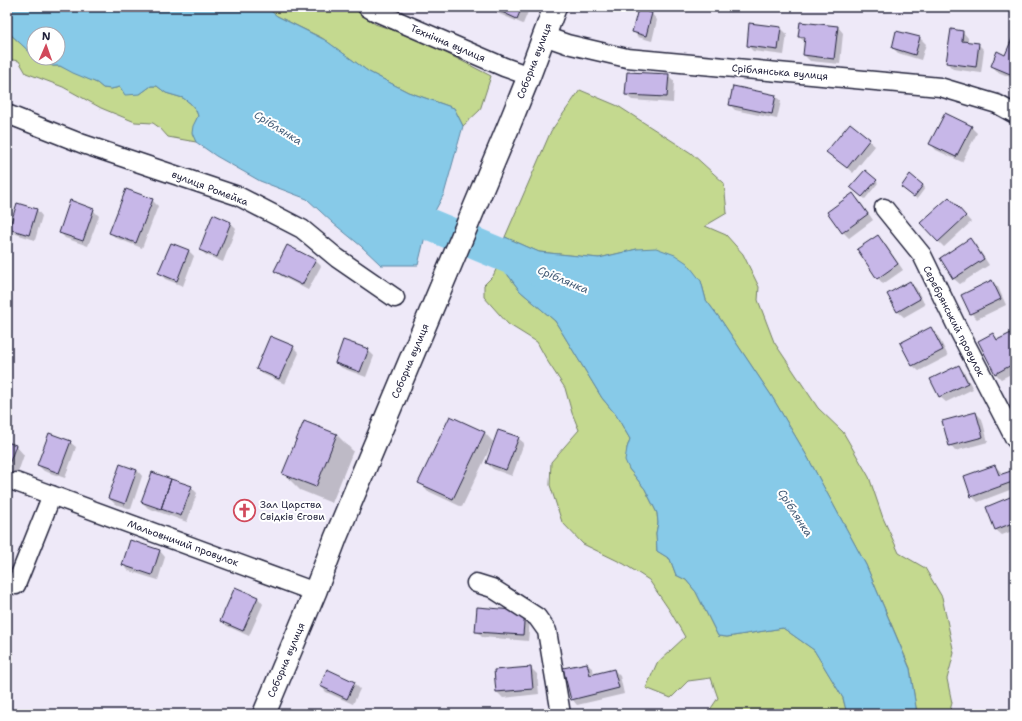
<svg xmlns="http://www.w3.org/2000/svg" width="1022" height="721" font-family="'Shantell Sans',sans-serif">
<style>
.green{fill:#c4d98f;stroke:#737e65}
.water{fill:#87cae8;stroke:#5f87a3}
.shadow{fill:#0003}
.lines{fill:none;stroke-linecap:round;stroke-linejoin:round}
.river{stroke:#87cae8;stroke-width:32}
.building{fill:#c7b7e8;stroke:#22223b}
.minor-casing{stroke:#22223b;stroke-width:21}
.secondary-casing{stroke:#22223b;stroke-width:25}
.minor{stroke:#fff;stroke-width:18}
.secondary{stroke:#fff;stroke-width:22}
.labels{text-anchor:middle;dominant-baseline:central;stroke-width:4;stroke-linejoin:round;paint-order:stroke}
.street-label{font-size:10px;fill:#22223b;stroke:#fff}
.poi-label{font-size:10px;fill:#22223b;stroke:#fff;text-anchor:start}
.water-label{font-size:11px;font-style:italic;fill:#455d78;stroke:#fff}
</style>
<rect width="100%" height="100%" fill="#eee9f8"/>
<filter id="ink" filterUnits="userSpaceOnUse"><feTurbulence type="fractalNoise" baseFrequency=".025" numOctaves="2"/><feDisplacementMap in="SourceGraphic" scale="8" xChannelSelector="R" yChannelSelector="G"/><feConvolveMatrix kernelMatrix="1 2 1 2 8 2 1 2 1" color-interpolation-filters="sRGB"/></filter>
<g filter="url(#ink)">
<path class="green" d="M266,7H352L375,24L417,38L491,76L480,110L463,126L454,108L408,92L369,72L322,38L277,16Z
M7,31L34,56V58H37L53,66H60L97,83L103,88L111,89L120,87L140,94L151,86H157L166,93L183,98L190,103L196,110L198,116C193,128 191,129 196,142L168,137L160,128L153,123L135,122L101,108L63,87L26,73L19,61L7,59Z
M580,90L618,106L691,153L724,183L727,213L705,226L726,235L743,254L759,287L758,300L774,342L818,408L843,432L869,477L883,518L899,553L925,568L942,597L954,653L947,679L952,703L949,714H917L910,668L866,565L807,456L771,395L721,320L706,300L701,281L637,249L599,258L539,252L505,237L551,131Z
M499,263L520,291L555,321L602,398L616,415L630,439L627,448L629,469L645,489L657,513L658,523L656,533L657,551L670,559L676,575L686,580L696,592L718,636L727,637L783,628L814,650L843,698L847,714H707L718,698L711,678L688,681L671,698L646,688L657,663L685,637L670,611L649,580L624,564L583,544L562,522L550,485L551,462L579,430L572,413L565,388L548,362L537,342L508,324L484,297V285L493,276Z"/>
<path class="water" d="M7,7H266L277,16L325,40L369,72L408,92L454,108L463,126L444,194L428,224L418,265H381L361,246L333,223L307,199L260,181L216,156L196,142L192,133L193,126L198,116L196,110L190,103L183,98L166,93L157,86H151L140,94L125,95L120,87L111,89L103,88L97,83L73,73L60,66H53L38,59L37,58H58V34H34V56L7,31Z
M505,237L539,252L599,258L637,249L656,248L675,255L687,263L701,281L706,300L721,320L771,395L807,456L866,565L910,669L917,714H847L843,698L814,650L783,628L727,637L718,636L696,592L686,580L676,575L670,559L657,551L656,533L658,523L657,513L645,489L629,469L625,460L627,448L630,439L616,415L602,398L555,321L520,291L499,263Z"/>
<path class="shadow" d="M492,7H530L523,24L497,13Z
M652,14L657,20L652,41L638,37L633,31Z
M838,27L843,33L840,64L810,61L804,55L805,42L799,37Z
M781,28L787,34L784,55L753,51L748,46Z
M897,32L920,38L926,44L921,60L898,53L893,48Z
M963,32L968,38V43L978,44L984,50L981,73L953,69L947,63Z
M1015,35V79L998,72L992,66L1006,56Z
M668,75L674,81L673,103L632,100L626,95Z
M775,96L781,101L777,119L735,110L730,105Z
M850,124L875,146L853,173L828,152Z
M971,127L977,133L962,162L936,150L931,144Z
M876,181L878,183L865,199L854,189Z
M923,185L925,188L917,199L904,189Z
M853,195L859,200L873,220L849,238L843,232Z
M152,200L158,206L142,248L116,238L110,232Z
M954,204L971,222L944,247L938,241Z
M37,210L42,216L35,240L16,234L10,229Z
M93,210L99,216L88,246L65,238L60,232Z
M230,222L236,228L223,262L206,255L200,249Z
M878,236L884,242L903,270L883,284L878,278Z
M970,239L976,245L989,265L960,284L954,279L941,259Z
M189,251L194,256L183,286L165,279L160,273Z
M315,260L321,266L308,290L281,276L275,270Z
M992,281L998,287L1006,305L977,319L971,313Z
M910,283L916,288L925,305L904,317L898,312L888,294Z
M931,328L937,334L948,356L919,371L913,366L902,343Z
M1015,332V372L1001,379L995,373L993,334L999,340Z
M293,347L299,353L285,384L263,374L257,369Z
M368,350L374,356L366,377L342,368L336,363Z
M958,366L964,372L973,389L946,402L940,397L932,379Z
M976,413L982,419L988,442L955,451L950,445Z
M451,417L485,433L493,442L462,507L428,491L420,482Z
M305,422L337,435L353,451L332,503L300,490L284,474Z
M518,438L524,443L512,476L493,469L487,463Z
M70,442L76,447L65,478L44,471L38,465Z
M7,443L16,446L24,455L15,481L7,478Z
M995,466L1001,472L1002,475L1014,471L1015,472V488L978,502L972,496Z
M137,470L142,476L131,509L115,504L109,498Z
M191,487L197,493L187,522L148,508L142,502Z
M1015,496V530L1002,535L996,530L987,508Z
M131,542L160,551L165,557L158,580L129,571L123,565Z
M236,589L258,598L263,604L249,636L227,626L222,621Z
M530,618L528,641L482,637L476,631Z
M587,664L593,669L594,675L614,670L620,676L624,694L577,705L572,699Z
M531,668L537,674L539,694L503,698L497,692L495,671Z
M354,683L360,689L353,704L326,692L321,686Z"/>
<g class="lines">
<path class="river" d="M392,200L428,224L541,271"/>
</g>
<path class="building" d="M491,7H522L517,19Z
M638,9L652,13L646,36L632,32Z
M800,22L838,26L834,59L803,55L805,37H798Z
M749,23L781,27L778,50L747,46Z
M951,29L963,31L962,41L979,43L976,67L946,63Z
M896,31L920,37L915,55L892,48Z
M1015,32V76L991,66L997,51L1005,55Z
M627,72L669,74L667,97L625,95Z
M733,86L776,95L772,114L729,105Z
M945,113L972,126L956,157L929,144Z
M850,123L870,139L847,168L826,152Z
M865,170L877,180L862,197L850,187Z
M910,174L923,185L914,197L901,187Z
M126,189L153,199L136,243L109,233Z
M853,193L868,214L842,233L827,212Z
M949,197L966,216L938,242L920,223Z
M70,200L94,209L83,241L59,233Z
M17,203L37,209L29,235L9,229Z
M213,214L231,222L217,257L199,250Z
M878,235L898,264L877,279L857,249Z
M970,238L984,259L953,279L940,258Z
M171,243L189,250L177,281L158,273Z
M287,245L316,260L302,285L274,271Z
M992,280L1001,299L970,314L961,295Z
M910,281L920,299L897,312L887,294Z
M931,327L943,350L912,366L900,343Z
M1015,331V363L995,374L978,341L993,333L997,340Z
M270,336L294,346L279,379L256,369Z
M343,340L369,349L360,372L335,363Z
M959,365L968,383L939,397L930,379Z
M976,412L983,437L949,446L942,421Z
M450,416L485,432L453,499L418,483Z
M304,421L337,434L316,487L282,474Z
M498,430L519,437L506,470L486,463Z
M49,433L71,441L59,473L37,465Z
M7,442L16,445L7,470Z
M120,464L137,470L125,504L108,498Z
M995,465L999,475L1014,470L1015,481L971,497L964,476Z
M152,472L171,479L161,509L141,502Z
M171,479L192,486L181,516L161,509Z
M1015,495V522L995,530L986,507Z
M130,540L160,550L152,575L122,565Z
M1015,550V566L1011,552Z
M235,587L258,597L243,631L220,621Z
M477,607L525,611L523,635L475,632Z
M587,663L590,675L614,669L619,688L571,700L563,668Z
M531,667L533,689L496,692L494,670Z
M327,669L355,682L347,699L320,686Z"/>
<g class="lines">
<defs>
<path id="minor" d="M367,7L372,10L504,67L529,76
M544,36L567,44L627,58L940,87L997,104L1015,114
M7,114L83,144L238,196L302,229L337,258L395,298
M884,208L922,255L958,329L1015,439
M16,482L315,592
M476,583L492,588L537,617L547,631L561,714
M16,585L52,495"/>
<path id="secondary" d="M264,714L315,592L336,537L510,123L529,76L555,7"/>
</defs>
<use href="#minor" class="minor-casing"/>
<use href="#secondary" class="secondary-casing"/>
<use href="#minor" class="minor"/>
<use href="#secondary" class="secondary"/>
</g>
</g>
<defs>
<symbol id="church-ring" viewBox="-11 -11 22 22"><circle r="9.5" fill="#fff" stroke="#d1495b" stroke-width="1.5"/><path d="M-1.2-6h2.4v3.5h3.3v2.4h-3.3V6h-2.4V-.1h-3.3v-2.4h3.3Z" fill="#d1495b"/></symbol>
</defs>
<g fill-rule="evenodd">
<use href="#church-ring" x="232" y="498" width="25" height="25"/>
</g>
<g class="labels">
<g class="street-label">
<text transform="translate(448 43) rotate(23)">Технічна вулиця</text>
<text transform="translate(534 61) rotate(-69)">Соборна вулиця</text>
<text transform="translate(780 72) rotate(5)">Сріблянська вулиця</text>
<text transform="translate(210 188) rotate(21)">вулиця Ромейка</text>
<text transform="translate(954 321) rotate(63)">Серебрянський провулок</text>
<text transform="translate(410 361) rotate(-67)">Соборна вулиця</text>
<text transform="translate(183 543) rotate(20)">Мальовничий провулок</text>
<text transform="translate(286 660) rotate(-67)">Соборна вулиця</text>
</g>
<g class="poi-label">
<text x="260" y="504">Зал Царства<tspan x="260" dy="12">Свідків Єгови</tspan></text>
</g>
<g class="water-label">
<text transform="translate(278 128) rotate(32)">Сріблянка</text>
<text transform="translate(563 280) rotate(23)">Сріблянка</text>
<text transform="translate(795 513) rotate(57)">Сріблянка</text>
</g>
</g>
<rect width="1022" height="721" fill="none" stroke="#fff" stroke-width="24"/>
<rect x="12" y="12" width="998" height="697" fill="none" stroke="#22223b" stroke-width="1.5" filter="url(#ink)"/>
<g transform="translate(46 46) rotate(2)"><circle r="19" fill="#ffffff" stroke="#a7a7b1"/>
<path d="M0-3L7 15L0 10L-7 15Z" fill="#d1495b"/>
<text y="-6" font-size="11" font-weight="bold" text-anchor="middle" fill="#22223b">N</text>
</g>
</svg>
